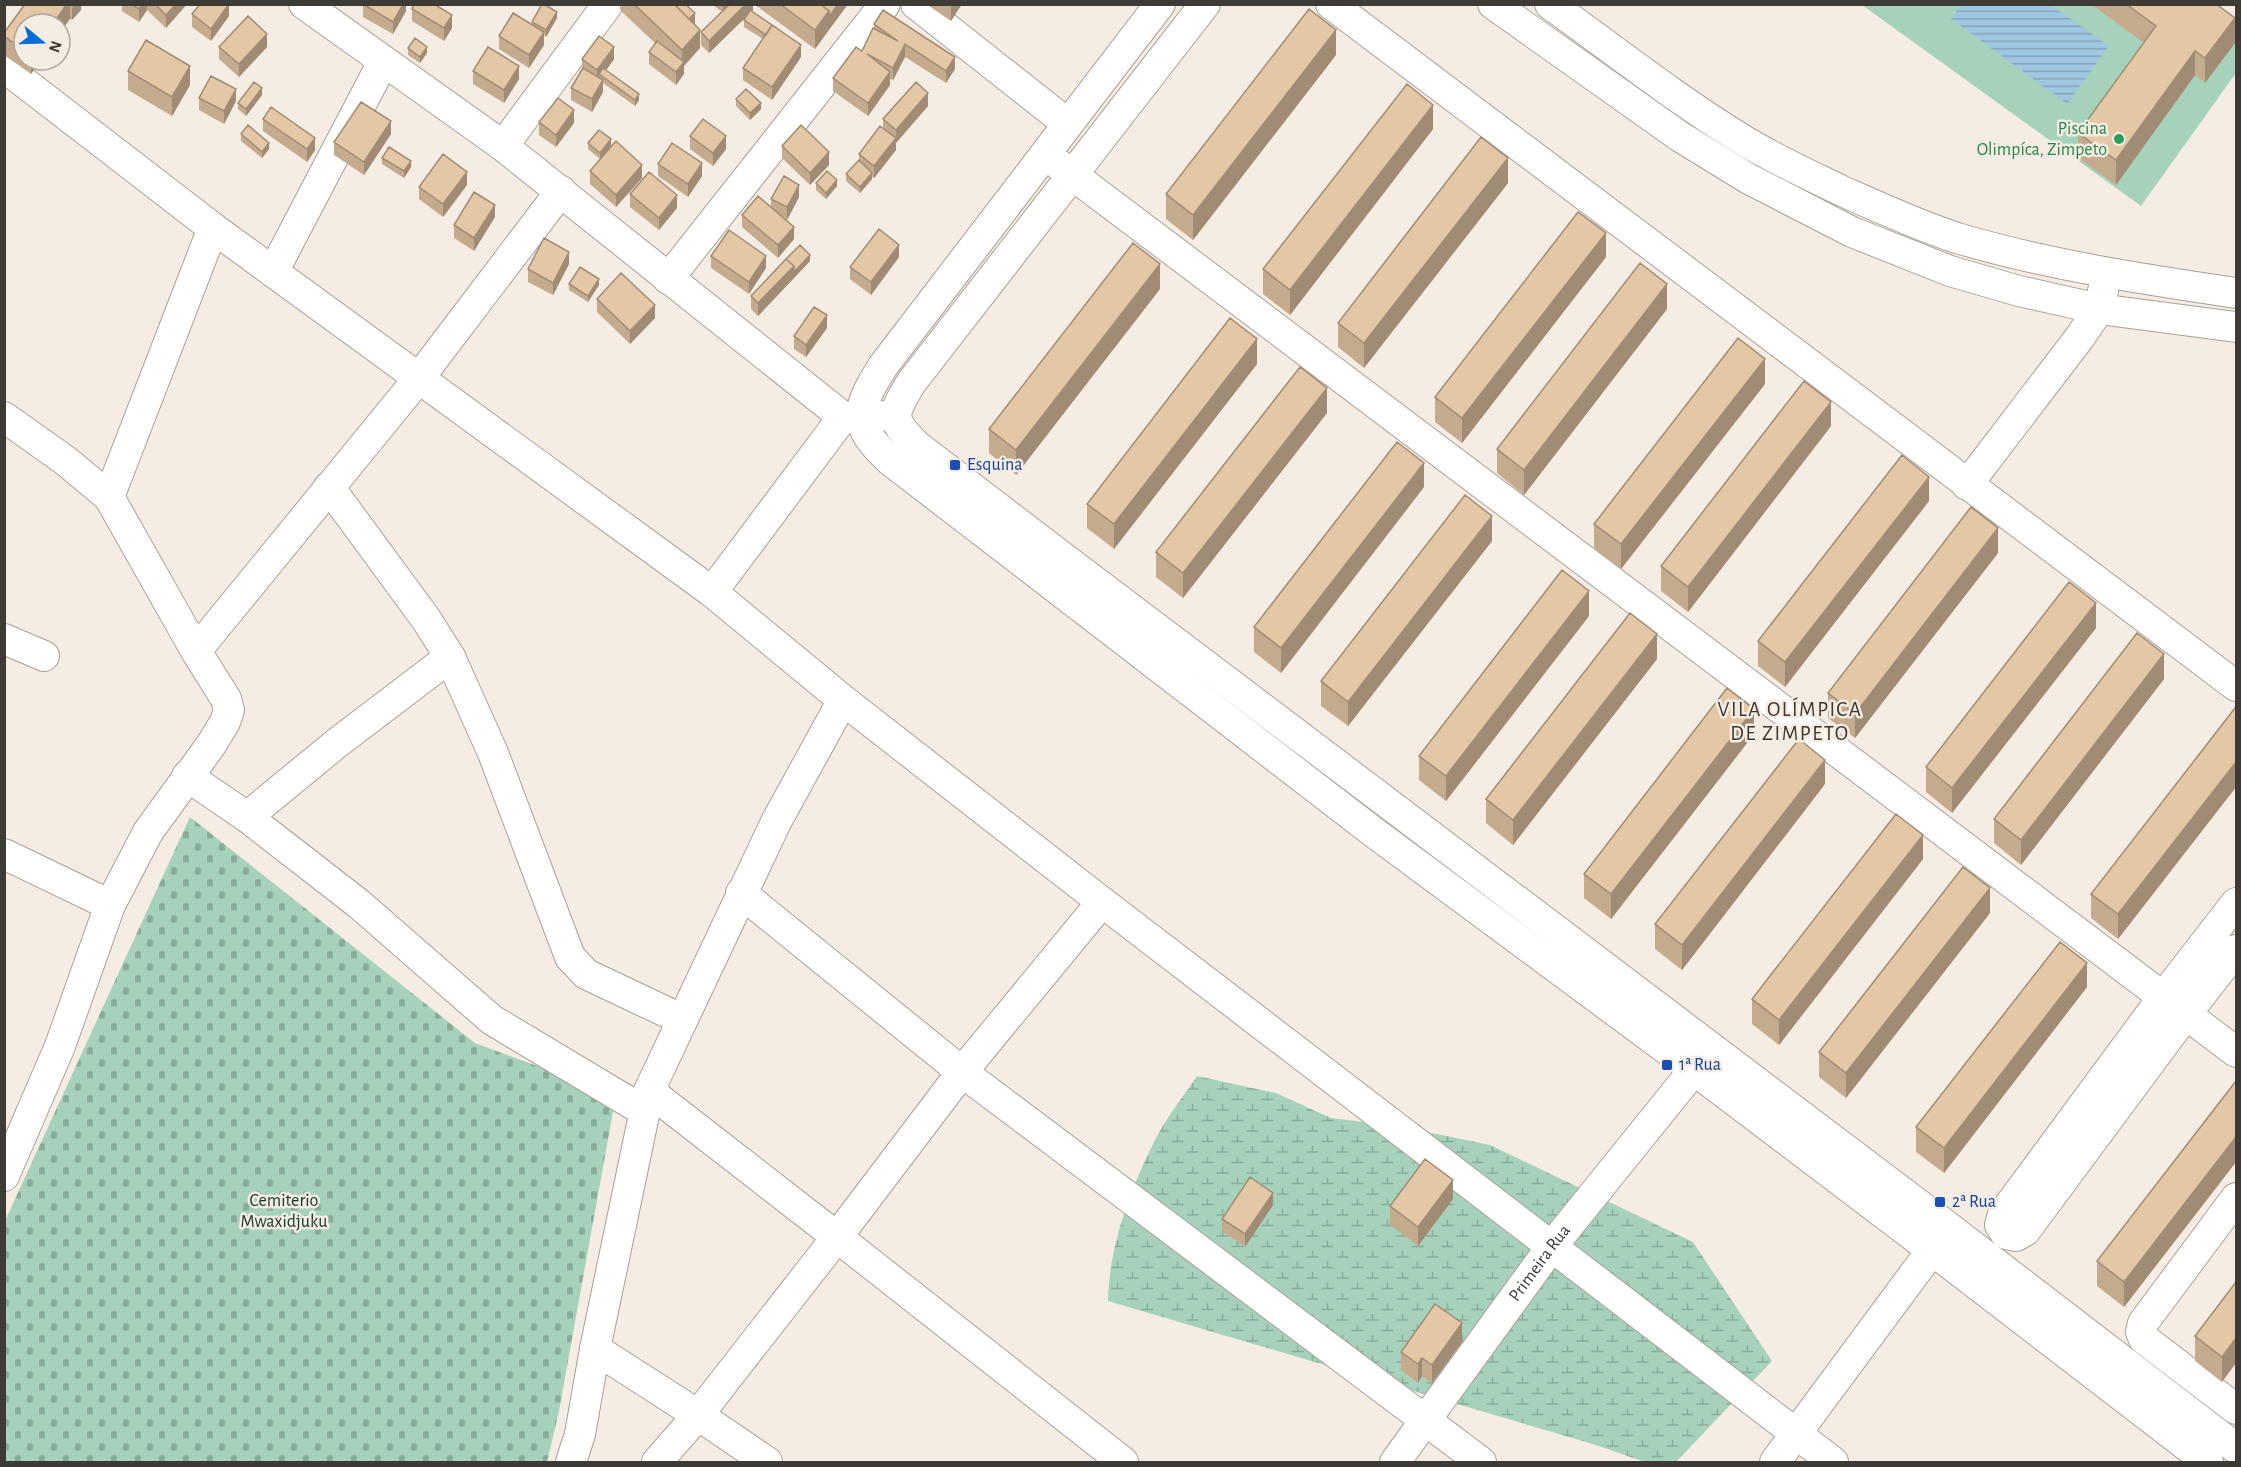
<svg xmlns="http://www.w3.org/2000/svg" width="2241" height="1467" font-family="'Alegreya Sans',sans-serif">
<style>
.green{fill:#a6d2bc}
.wetland{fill:url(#wetland-marsh)}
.cemetery{fill:url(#cemetery-stones)}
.water{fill:url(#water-rules)}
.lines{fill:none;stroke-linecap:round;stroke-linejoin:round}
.minor-casing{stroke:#a8a097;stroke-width:32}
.minor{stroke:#fff;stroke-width:30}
.wall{fill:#c4ab8e}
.shaded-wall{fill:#a08b74}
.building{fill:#e4c7a5;stroke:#a08b74;stroke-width:1.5}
.leisure-dot{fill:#2e9e5b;stroke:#f5ede3;stroke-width:2}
.transit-dot{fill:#1a4fb4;stroke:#f5ede3;stroke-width:2}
.labels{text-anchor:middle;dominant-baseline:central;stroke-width:5;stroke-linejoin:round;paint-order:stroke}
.leisure-label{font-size:18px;fill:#27864d;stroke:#f5ede3;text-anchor:end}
.transit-label{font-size:18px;fill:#164399;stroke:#f5ede3;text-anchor:start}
.park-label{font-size:18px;fill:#123829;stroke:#f5ede3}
.street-label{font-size:18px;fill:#3e3b37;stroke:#f5ede3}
.quarter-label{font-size:21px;letter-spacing:1.5px;fill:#3d362f;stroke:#f5ede3}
</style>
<defs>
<pattern id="wetland-marsh" width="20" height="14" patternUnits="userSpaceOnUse" patternTransform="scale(1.5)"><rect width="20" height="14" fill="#a6d2bc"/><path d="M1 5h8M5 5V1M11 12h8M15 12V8" fill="none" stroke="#89ac9a"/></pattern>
<pattern id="cemetery-stones" width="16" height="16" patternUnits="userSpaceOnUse" patternTransform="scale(1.5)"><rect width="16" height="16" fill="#a6d2bc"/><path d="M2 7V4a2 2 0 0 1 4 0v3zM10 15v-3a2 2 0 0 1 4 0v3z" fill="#89ac9a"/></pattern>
<pattern id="water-rules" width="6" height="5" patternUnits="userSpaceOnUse" patternTransform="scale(1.5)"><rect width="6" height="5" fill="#9fc7e1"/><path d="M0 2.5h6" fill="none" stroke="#83a3b7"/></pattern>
</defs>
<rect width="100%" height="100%" fill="#f5ede3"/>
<path class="green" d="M1862,5H2199L2236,32V73L2141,206Z"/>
<path class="wetland" d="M1197,1076L1276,1093L1331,1118L1403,1127L1490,1145L1693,1242L1772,1361L1676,1462H1645L1596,1445L1108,1301C1109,1247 1130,1190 1154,1142C1165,1119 1183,1097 1197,1076Z"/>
<path class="cemetery" d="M190,817L475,1043L616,1095L559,1411L547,1462H5V1221Z"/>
<path class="water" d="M1961,5H2051L2109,46L2067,104L1951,19Z"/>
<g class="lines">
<defs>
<g id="minor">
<path d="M304,4L503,146L843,417L881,416"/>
<path d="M916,4L1068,124"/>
<path d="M1160,4L883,366C856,409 851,425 891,461L1376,834L1661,1045L1932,1250L2208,1462"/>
<path d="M1205,4L911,383C891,416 890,419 917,446L1057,553L1935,1217L2236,1448"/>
<path d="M1331,4L2236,686"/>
<path d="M1493,4L1679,136L1749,179L1852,232L1950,271L2019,291L2099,309L2236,327"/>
<path d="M1550,4C1614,50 1676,99 1743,140C1774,159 1807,174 1840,190C1878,207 1917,225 1957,238C2048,265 2142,279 2236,293"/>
<path d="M4,67L213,228L712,592L843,700L776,822L649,1091L595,1349L580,1434L571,1462"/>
<path d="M503,146L608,4"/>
<path d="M1058,164L2236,1052"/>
<path d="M273,272L383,62"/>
<path d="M668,279L885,4"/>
<path d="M4,417L66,461L109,497L196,651L226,699L229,710L225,722L211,745L148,832L110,905L60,1046L4,1176"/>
<path d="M1967,485L2080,337L2099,309L2103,291"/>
<path d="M329,487L426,619L450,657L493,753L570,957L586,974L681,1019"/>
<path d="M109,497L213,228"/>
<path d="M712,592L843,417"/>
<path d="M4,639L44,656"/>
<path d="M196,651L419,378L561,191"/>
<path d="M843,700L1102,902L1833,1462"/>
<path d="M187,776L247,817L359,904L492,1020L644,1111"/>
<path d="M247,817L337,743L450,657"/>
<path d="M4,854L110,905"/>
<path d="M741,893L962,1072L1481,1462"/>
<path d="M1102,902L962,1072L837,1237L1123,1462"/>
<path d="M2236,903L2164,996L2003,1214L2000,1225L2006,1234L2016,1236L2025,1231L2186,1014L2236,950"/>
<path d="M649,1091L837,1237L698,1415L657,1462"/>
<path d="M2236,1198L2143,1323L2141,1332L2144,1339L2236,1409"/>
<path d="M595,1349L698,1415L767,1462"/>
<path id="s1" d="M1395,1462L1552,1246L1706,1055"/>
<path d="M1775,1462L1932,1250"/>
</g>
</defs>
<use href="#minor" class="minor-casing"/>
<use href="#minor" class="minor"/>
</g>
<path class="wall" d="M25,4H81V10L72,20L70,19L24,24V60H41L31,74L4,55V33Z
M122,4H187L166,28L147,10L139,22L122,11Z
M229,4V16L211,41L192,27V14Z
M406,4V11L393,34L363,17V5Z
M412,4H434L452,28L444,41L412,21V9L414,5Z
M620,4H685L695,24L700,48L684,66V74L676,85L649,64V52L655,43L620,10Z
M712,4H753V10L751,11L801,57L772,100L743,80V68L763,39L744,27V20L746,17L709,53L701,45V32L722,12Z
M754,4H848L815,49Z
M926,4H962L951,21Z
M2091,4H2216L2235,43L2205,83L2195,75L2116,185L2078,158V133L2144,43Z
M557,18L546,37L544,35V45L529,68L499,49V36L532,25V22Z
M874,24L955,69L946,83L905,57L893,80L890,79V85L868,116L833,91V78L862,51L874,28Z
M219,47H267L239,77L219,59Z
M408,48L427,53L420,63L408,55Z
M1336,55L1193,240L1166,219V194Z
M582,59H614L606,70L639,100L635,106L603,83V92L592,112L571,100V88L582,68Z
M128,71L190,85L172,116L128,90Z
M473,71L519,79L504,103L473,84Z
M262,95L246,116L238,109V103Z
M199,98L236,101L224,124L199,110Z
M736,99L761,109L750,120L736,106Z
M928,106L896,143V150L874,178L872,177V179L860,193L846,181V174L859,160V154L883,128V119Z
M263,119L315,150L307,162L263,131Z
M539,122L574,123L556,147L539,135Z
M1433,129L1290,315L1263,294V269Z
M241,134L269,149L262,158L241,141Z
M391,134L364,175L334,155V142Z
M690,136L726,149L713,166L690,149Z
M588,143L611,146L600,159L588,149Z
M782,146L829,165L810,185L782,158Z
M382,158L411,167L404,178L382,164Z
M658,164L702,176L688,197L658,176Z
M590,171L642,178L616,207L590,184Z
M816,183L837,186L826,199L816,190Z
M1508,183L1364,368L1338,347V323Z
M467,185L443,217L419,199V187Z
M630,194L677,208L659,230L630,207Z
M799,197L787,220L794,239L778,258L742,227V215L771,207V199Z
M495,217L474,251L454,238V225Z
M711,256L766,268L749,294L711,268Z
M899,257L871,295L850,279V267Z
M1606,257L1462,443L1435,422V397Z
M810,261L758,316L751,309V296Z
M569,264L553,295L528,282V269Z
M569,284L599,285L588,302L569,290Z
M1160,289L1016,475L989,453V429Z
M597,299L655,318L630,344L597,312Z
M1667,309L1524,495L1497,473V449Z
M827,328L806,357L794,349V336Z
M1257,364L1114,549L1087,528V504Z
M1765,384L1621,569L1594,548V524Z
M1327,413L1183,598L1156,577V552Z
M1831,426L1688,612L1661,591V566Z
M1424,487L1281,673L1254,652V627Z
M1929,501L1785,687L1758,666V641Z
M1492,541L1348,726L1321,706V681Z
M1998,553L1855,738L1828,718V693Z
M1589,616L1446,801L1419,780V756Z
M2096,628L1952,813L1926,792V767Z
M1657,659L1513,845L1486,823V799Z
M2164,679L2021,865L1994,843V819Z
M2236,709V787L2118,939L2091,918V894Z
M1754,734L1611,919L1584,898V874Z
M1825,784L1682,970L1655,949V924Z
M1923,859L1779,1045L1752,1024V999Z
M1990,913L1846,1098L1819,1077V1052Z
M2087,987L1944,1173L1916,1152V1127Z
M2236,1081V1162L2124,1307L2097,1286V1261Z
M1453,1199L1418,1246L1390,1225V1206Z
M1273,1205L1245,1247L1222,1231V1219Z
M2236,1282L2222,1382L2195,1361V1336Z
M1462,1342L1432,1383L1422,1376L1418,1383L1401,1370V1352Z"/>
<path class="shaded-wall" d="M67,4H70V19L60,33V24H53Z
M75,4H81V10L72,20V8Z
M142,4H147V10L139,22V9Z
M176,4H187L166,28V15Z
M229,4V16L211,41V29Z
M403,4H406V11L393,34V22Z
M723,4H731L723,14Z
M746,4H753V10L709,53V41Z
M838,4H848L815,49V30L829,11Z
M951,4H962L951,21Z
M557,12V18L546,37V30Z
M695,13V26L686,23Z
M452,15V28L444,41V28Z
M2235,18V43L2205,83V58Z
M700,30V48L684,66V74L676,85V72L682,65V50Z
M1336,30V55L1193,240V215Z
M544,32V45L529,68V55Z
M267,34V47L239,77V64Z
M905,44V57L893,80V68Z
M801,45V57L772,100V87Z
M427,47V53L420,63V57Z
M614,47V59L602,76L599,74V80L597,83V70Z
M2195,51V75L2116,185V160Z
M955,57V69L946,83V71Z
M31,60H41L31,74Z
M190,66V85L172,116V97Z
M519,66V79L504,103V90Z
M890,72V85L868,116V103Z
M603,80V92L592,112V99Z
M262,88V95L246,116V109Z
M236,89V101L224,124V111Z
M928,93V106L896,143V130Z
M639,94V100L635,106V100Z
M761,103V109L750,120V113Z
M1433,105V129L1290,315V290Z
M574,110V123L556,147V135Z
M391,121V134L364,175V162Z
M726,136V149L713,166V153Z
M315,138V150L307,162V149Z
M896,138V150L874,178V166Z
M611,139V146L600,159V153Z
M269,143V149L262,158V152Z
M829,152V165L810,185V173Z
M1508,158V183L1364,368V343Z
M411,161V167L404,178V171Z
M702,163V176L688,197V184Z
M642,165V178L616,207V195Z
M467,172V185L443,217V204Z
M872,173V179L860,193V187Z
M837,180V186L826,199V193Z
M799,185V197L787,220V207Z
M677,195V208L659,230V218Z
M495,205V217L474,251V238Z
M794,227V239L778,258V245Z
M1606,233V257L1462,443V418Z
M899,245V257L871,295V282Z
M569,252V264L553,295V283Z
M810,255V261L758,316V303L794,266Z
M766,256V268L749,294V282Z
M1160,264V289L1016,475V450Z
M599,279V285L588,302V296Z
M1667,284V309L1524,495V470Z
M655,305V318L630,344V331Z
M827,315V328L806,357V345Z
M1257,339V364L1114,549V524Z
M1765,359V384L1621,569V544Z
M1327,388V413L1183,598V573Z
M1831,402V426L1688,612V587Z
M1424,463V487L1281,673V648Z
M1929,477V501L1785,687V662Z
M1492,516V541L1348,726V702Z
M1998,528V553L1855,738V714Z
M1589,591V616L1446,801V776Z
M2096,603V628L1952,813V788Z
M1657,634V659L1513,845V820Z
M2164,654V679L2021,865V840Z
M1754,709V734L1611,919V894Z
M1825,760V784L1682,970V945Z
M2236,762V787L2118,939V914Z
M1923,835V859L1779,1045V1020Z
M1990,888V913L1846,1098V1073Z
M2087,963V987L1944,1173V1148Z
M2236,1137V1162L2124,1307V1282Z
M1453,1180V1199L1418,1246V1227Z
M1273,1193V1205L1245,1247V1234Z
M1462,1323V1342L1432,1383V1365Z
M2236,1338V1363L2222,1382V1357Z
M1422,1358V1376L1418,1383V1364Z"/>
<path class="building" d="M25,4H67L53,24H24V50L4,36V33Z
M131,4H142L139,9Z
M155,4H176L166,15Z
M200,4H229L211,29L192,14Z
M363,4H403L393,22Z
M414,4H434L452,15L444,28L412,9Z
M542,4H544L557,12L546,30L532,22Z
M634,4H674L700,30L682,50Z
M674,4H685L695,13L689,19Z
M730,4H746L709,41L701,32Z
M780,4H820L829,11L815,30Z
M820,4H838L829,17V11Z
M2126,4H2216L2235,18L2205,58L2195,51L2116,160L2078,133L2156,26Z
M1309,9L1336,30L1193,215L1166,194Z
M750,10L775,27H774L772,25L766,35L744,20Z
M883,10L955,57L946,71L905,44L893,68L867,54L890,72L868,103L833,78L856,47L862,51L873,28L898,41L874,24Z
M513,13L544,32L529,55L499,36Z
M248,16L267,34L239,64L219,47Z
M772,25L801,45L772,87L743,68Z
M599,36L614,47L597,70L582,59Z
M415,38L427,47L420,57L408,48Z
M146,40L190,66L172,97L128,71Z
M657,41L684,62L676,72L649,52Z
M488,47L519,66L504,90L473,71Z
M583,68L603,80L592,99L571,88Z
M603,68L639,94L635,100L599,74Z
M211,76L236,89L224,111L199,98Z
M254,82L262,88L246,109L238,103Z
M916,82L928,93L896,130L883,119Z
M1407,84L1433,105L1290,290L1263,269Z
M746,89L761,103L750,113L736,99Z
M558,98L574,110L556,135L539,122Z
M361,102L391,121L364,162L334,142Z
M271,107L315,138L307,149L263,119Z
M703,119L726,136L713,153L690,136Z
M248,125L269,143L262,152L241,134Z
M801,125L829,152L810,173L782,146Z
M880,126L896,138L874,166L859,154Z
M599,130L611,139L600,153L588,143Z
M1481,137L1508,158L1364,343L1338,323Z
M616,141L642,165L616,195L590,171Z
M672,143L702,163L688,184L658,164Z
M389,147L411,161L404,171L382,158Z
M443,154L467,172L443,204L419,187Z
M859,160L872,173L860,187L846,174Z
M827,171L837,180L826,193L816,183Z
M649,172L677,195L659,218L630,194Z
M784,176L799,185L787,207L771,199Z
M474,192L495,205L474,238L454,225Z
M758,196L794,227L778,245L742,215Z
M1578,212L1606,233L1462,418L1435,397Z
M879,229L899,245L871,282L850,267Z
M729,230L766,256L749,282L711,256Z
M544,238L569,252L553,283L528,269Z
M1133,243L1160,264L1016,450L989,429Z
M800,245L810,255L794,272V266L786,259L783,262Z
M786,259L794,266L758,303L751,296Z
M1640,263L1667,284L1524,470L1497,449Z
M580,267L599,279L588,296L569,284Z
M621,273L655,305L630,331L597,299Z
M814,307L827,315L806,345L794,336Z
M1230,318L1257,339L1114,524L1087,504Z
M1738,338L1765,359L1621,544L1594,524Z
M1300,367L1327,388L1183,573L1156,552Z
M1804,381L1831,402L1688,587L1661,566Z
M1397,442L1424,463L1281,648L1254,627Z
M1902,455L1929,477L1785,662L1758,641Z
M1465,495L1492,516L1348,702L1321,681Z
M1971,507L1998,528L1855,714L1828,693Z
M1562,570L1589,591L1446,776L1419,756Z
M2069,582L2096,603L1952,788L1926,767Z
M1630,613L1657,634L1513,820L1486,799Z
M2137,633L2164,654L2021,840L1994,819Z
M1727,688L1754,709L1611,894L1584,874Z
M2235,708L2236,709V762L2118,914L2091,894Z
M1799,739L1825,760L1682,945L1655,924Z
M1896,814L1923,835L1779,1020L1752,999Z
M1963,867L1990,888L1846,1073L1819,1052Z
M2060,942L2087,963L1944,1148L1916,1127Z
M2236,1081V1137L2124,1282L2097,1261Z
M1425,1159L1453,1180L1418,1227L1390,1206Z
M1250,1177L1273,1193L1245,1234L1222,1219Z
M2236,1282V1338L2222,1357L2195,1336Z
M1435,1304L1462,1323L1432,1365L1422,1358L1418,1364L1401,1352Z"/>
<circle class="leisure-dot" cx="2119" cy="139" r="6"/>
<g class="transit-dot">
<rect x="949" y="459" width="12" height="12" rx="3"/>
<rect x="1661" y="1059" width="12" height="12" rx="3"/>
<rect x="1934" y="1196" width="12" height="12" rx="3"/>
</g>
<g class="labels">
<g class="leisure-label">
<text x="2107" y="129">Piscina<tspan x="2107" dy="21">Olimpíca, Zimpeto</tspan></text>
</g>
<g class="transit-label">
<text x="967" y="465">Esquina</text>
<text x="1679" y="1065">1ª Rua</text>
<text x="1952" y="1202">2ª Rua</text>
</g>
<g class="park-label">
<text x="284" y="1201">Cemiterio<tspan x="284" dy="21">Mwaxidjuku</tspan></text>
</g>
<g class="street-label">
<text stroke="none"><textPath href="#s1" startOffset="246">Primeira Rua</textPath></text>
</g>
<g class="quarter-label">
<text x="1790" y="709">VILA OLÍMPICA<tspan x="1790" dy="24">DE ZIMPETO</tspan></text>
</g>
</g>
<rect width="2241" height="1467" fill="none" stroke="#3e3b37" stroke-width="12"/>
<g transform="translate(42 42) rotate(109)"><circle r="28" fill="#f5ede3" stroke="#aca69e" stroke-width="1.5"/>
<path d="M0-4.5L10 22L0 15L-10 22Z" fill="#056fd7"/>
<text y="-9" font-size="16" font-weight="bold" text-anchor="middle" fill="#3e3b37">N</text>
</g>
</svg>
